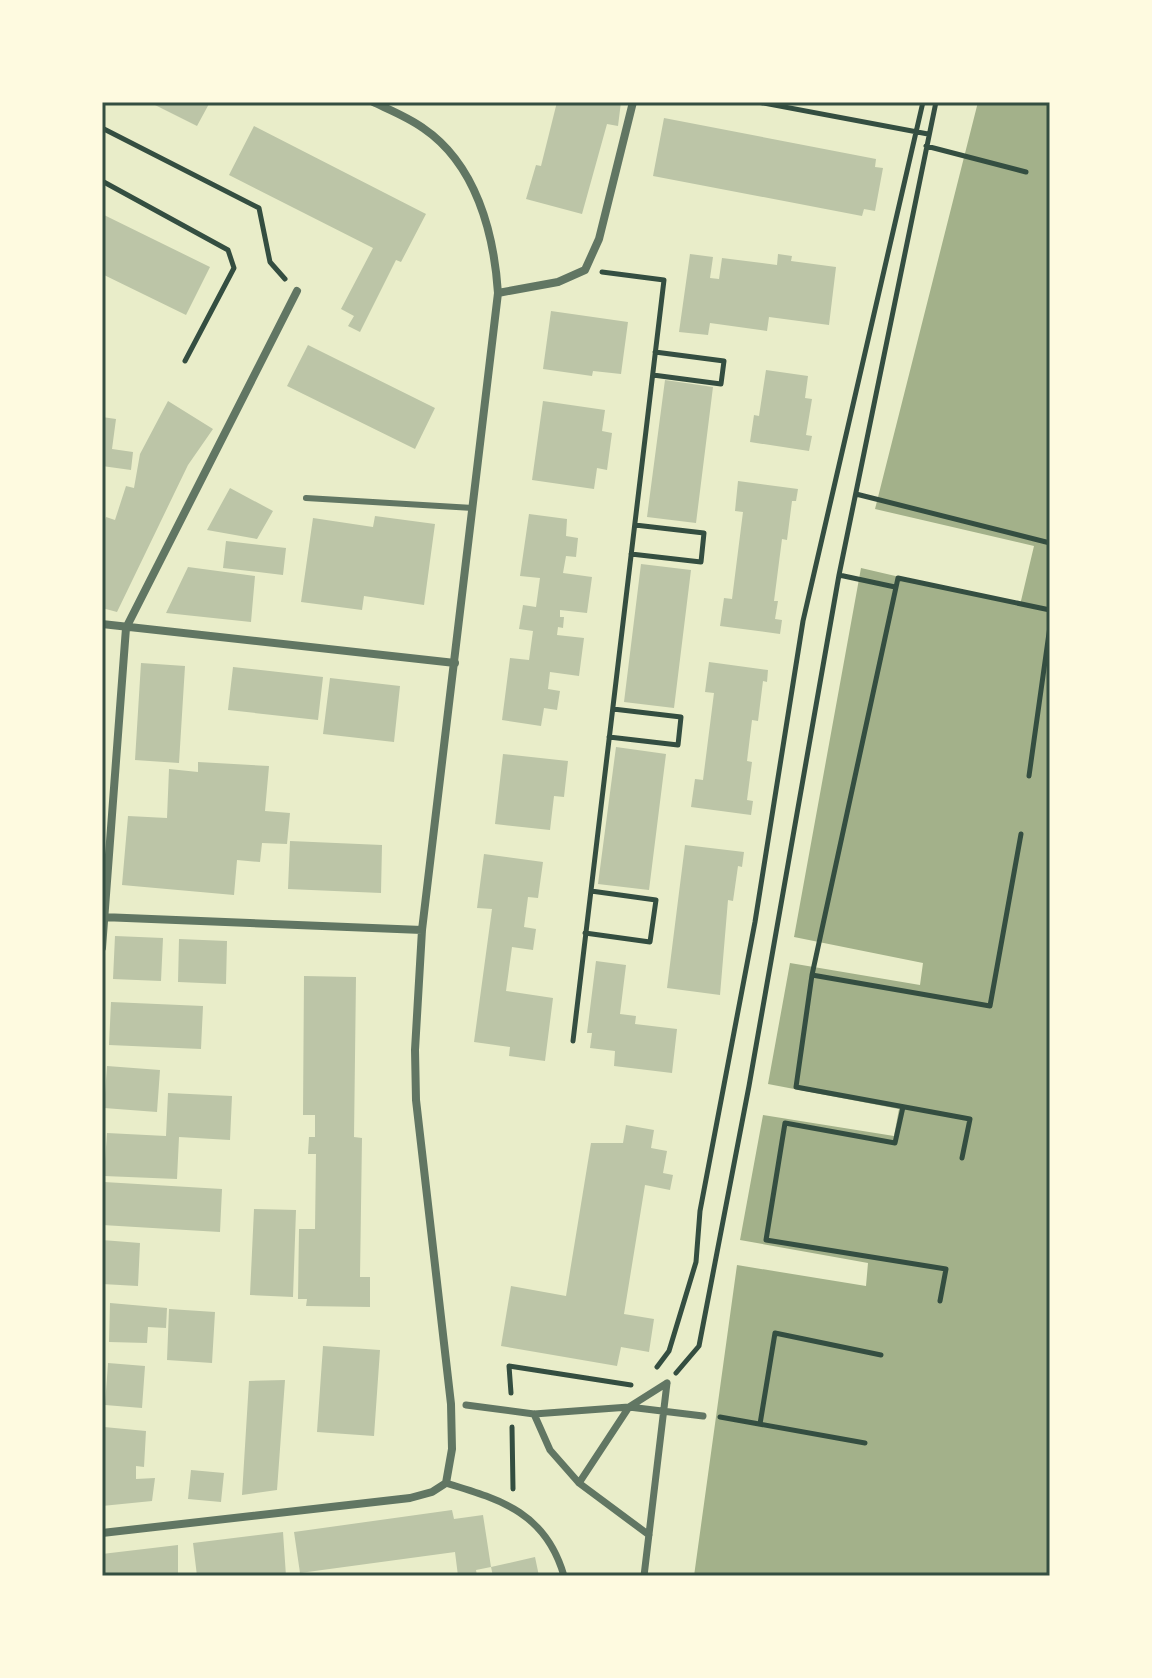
<svg xmlns="http://www.w3.org/2000/svg" width="1152" height="1678" font-family="'Work Sans',sans-serif">
<style>
.water{fill:#a3b18a}
.building{fill:#bcc5a7}
.lines{fill:none;stroke-linecap:round;stroke-linejoin:round}
.path{stroke:#344e41;stroke-width:5}
.service{stroke:#617663;stroke-width:6}
.pedestrian{stroke:#617663;stroke-width:7}
.minor{stroke:#617663;stroke-width:8}
.neatline{fill:none;stroke:#344e41;stroke-width:3}
</style>
<rect width="100%" height="100%" fill="#e9edc9"/>
<path class="water" d="M978,102H1050V1576H694L737,1265L866,1286L868,1263L740,1240L763,1115L894,1136L899,1109L768,1084L790,963L920,985L923,963L794,937L861,568L1020,605L1034,546L875,509Z"/>
<path class="building" d="M149,102H210L197,126Z
M557,102H621L618,126L607,124L582,214L526,199L536,165L541,166Z
M664,118L876,159L875,167L883,168L875,211L864,209L862,216L653,176Z
M254,126L426,214L401,262L396,260L360,332L348,326L354,316L341,309L373,248L229,175Z
M102,214L210,267L186,315L102,274Z
M690,254L713,257L710,278L719,279L722,258L777,265L778,254L792,256L791,261L836,267L829,325L769,317L767,331L710,323L708,335L679,332Z
M551,311L628,322L621,374L593,371L592,376L543,369Z
M308,345L435,408L415,449L287,386Z
M766,370L808,376L805,398L812,399L806,435L812,436L809,451L750,442L754,415L759,416Z
M665,380L713,387L696,523L647,517Z
M168,401L213,429L188,465L117,612L102,608V531L106,517L115,520L126,486L134,488L140,454Z
M543,401L605,410L602,431L612,433L607,470L597,468L594,489L532,480Z
M102,417L116,419L112,449L133,452L131,470L102,466Z
M738,481L798,489L796,501H792L787,540L782,539L774,601H778L775,619L782,620L780,634L720,626L724,598L732,599L743,512L735,511Z
M230,488L273,511L257,539L207,530Z
M529,514L567,519L566,536L578,538L576,557L566,556L563,573L592,577L587,613L560,610V617H564L563,628L558,627L557,635L584,638L579,676L550,672L548,689L560,691L557,710L544,708L541,726L502,720L510,658L529,660L533,631L519,629L523,605L536,607L540,578L520,576Z
M375,516L435,524L424,605L364,596L362,610L301,602L313,518L373,527Z
M226,541L286,548L283,575L223,568Z
M641,564L691,570L674,708L624,702Z
M188,567L255,576L251,622L166,613Z
M709,662L768,670L767,682L763,681L758,721L752,720L747,761L752,762L747,800L753,801L751,815L691,807L695,779L703,780L714,693L705,692Z
M141,663L185,666L179,763L135,760Z
M233,667L323,677L318,720L228,710Z
M330,678L400,686L394,742L323,734Z
M616,747L666,754L649,890L598,884Z
M503,754L568,761L564,797L554,796L550,830L495,824Z
M198,762L269,766L265,811L290,813L287,844L262,843L260,862L237,860L234,895L122,885L128,816L167,818L169,769L198,772Z
M290,841L382,845L381,893L288,889Z
M685,845L744,852L742,867L738,866L733,901L728,900L720,995L667,988Z
M484,854L543,862L538,898L528,897L524,927L536,929L533,950L512,947L506,991L553,998L545,1061L509,1056L510,1047L474,1042L492,909L477,908Z
M115,936L163,938L161,981L113,979Z
M179,939L227,941L226,984L178,982Z
M596,961L626,965L620,1014L636,1016L635,1024L677,1029L672,1073L614,1066L615,1051L590,1048L592,1033H587Z
M304,976L356,977L354,1137L362,1138L360,1277H370V1307L306,1306L307,1299H298L299,1229H315L316,1154H308L309,1137H315V1115H303Z
M111,1002L203,1006L201,1049L109,1045Z
M107,1066L160,1070L157,1112L104,1108Z
M168,1093L232,1096L230,1140L179,1137L177,1179L104,1176L107,1133L166,1136Z
M626,1125L654,1130L651,1148L667,1151L663,1173L673,1175L670,1190L645,1185L624,1314L654,1319L649,1352L621,1347L617,1366L501,1346L511,1286L566,1296L591,1143H623Z
M104,1182L222,1189L220,1232L102,1225Z
M254,1209L296,1210L293,1297L250,1295Z
M102,1240L140,1243L138,1286L102,1284Z
M110,1303L167,1308L166,1328L148,1327L147,1343L109,1342Z
M169,1309L215,1312L212,1363L167,1360Z
M323,1346L380,1350L374,1436L317,1432Z
M108,1363L145,1366L142,1408L105,1405Z
M285,1380L277,1490L242,1495L249,1381Z
M104,1427L146,1431L144,1467L136,1466V1479L155,1478L152,1501L102,1506Z
M191,1470L224,1473L221,1502L188,1499Z
M452,1510L454,1519L483,1515L491,1567L476,1570L477,1576H458L455,1552L300,1573L294,1532Z
M283,1532L286,1576H197L193,1543Z
M178,1545V1576H102V1554Z
M535,1557L539,1576H493L491,1567Z"/>
<g class="lines">
<path class="path" d="M758,102L928,134
M102,128L259,208L270,262L285,279
M926,146L1026,172
M102,181L228,250L234,268L185,361
M653,375L721,384L724,361L655,352
M856,494L1050,543
M631,554L701,562L704,533L635,525
M839,575L895,587
M609,737L678,745L681,717L613,709
M1029,776L1050,626
M1021,834L990,1006L812,975L898,578L1050,610
M585,933L650,942L656,900L591,891
M812,975L796,1087L970,1119L962,1158
M573,1041L664,280L602,272
M903,1107L895,1143L785,1123L766,1240L946,1269L940,1301
M657,1367L669,1351L696,1262L700,1211L755,922L803,621L923,102
M676,1373L699,1346L749,1086L839,575L936,102
M511,1393L509,1366L631,1385
M720,1417L865,1443
M760,1424L775,1333L881,1355
M512,1427L513,1489"/>
<path class="service" d="M306,498L473,508"/>
<path class="pedestrian" d="M466,1405L534,1414L629,1407L703,1416
M534,1414L550,1450L579,1483L649,1535
M446,1483C502,1500 546,1513 564,1576
M579,1483L629,1407L667,1383
M644,1576L667,1383"/>
<path class="minor" d="M498,293L558,282L585,270L599,239L633,102
M102,624L455,663
M102,917L422,930
M102,948L126,628L297,291
M102,1533L410,1498L432,1492L446,1483L452,1449L451,1404L416,1100L415,1050L422,930L498,293C494,233 476,164 423,128C408,117 390,110 373,102"/>
</g>
<rect width="1152" height="1678" fill="none" stroke="#fefae0" stroke-width="208"/>
<rect x="104" y="104" width="944" height="1470" class="neatline"/>
</svg>
